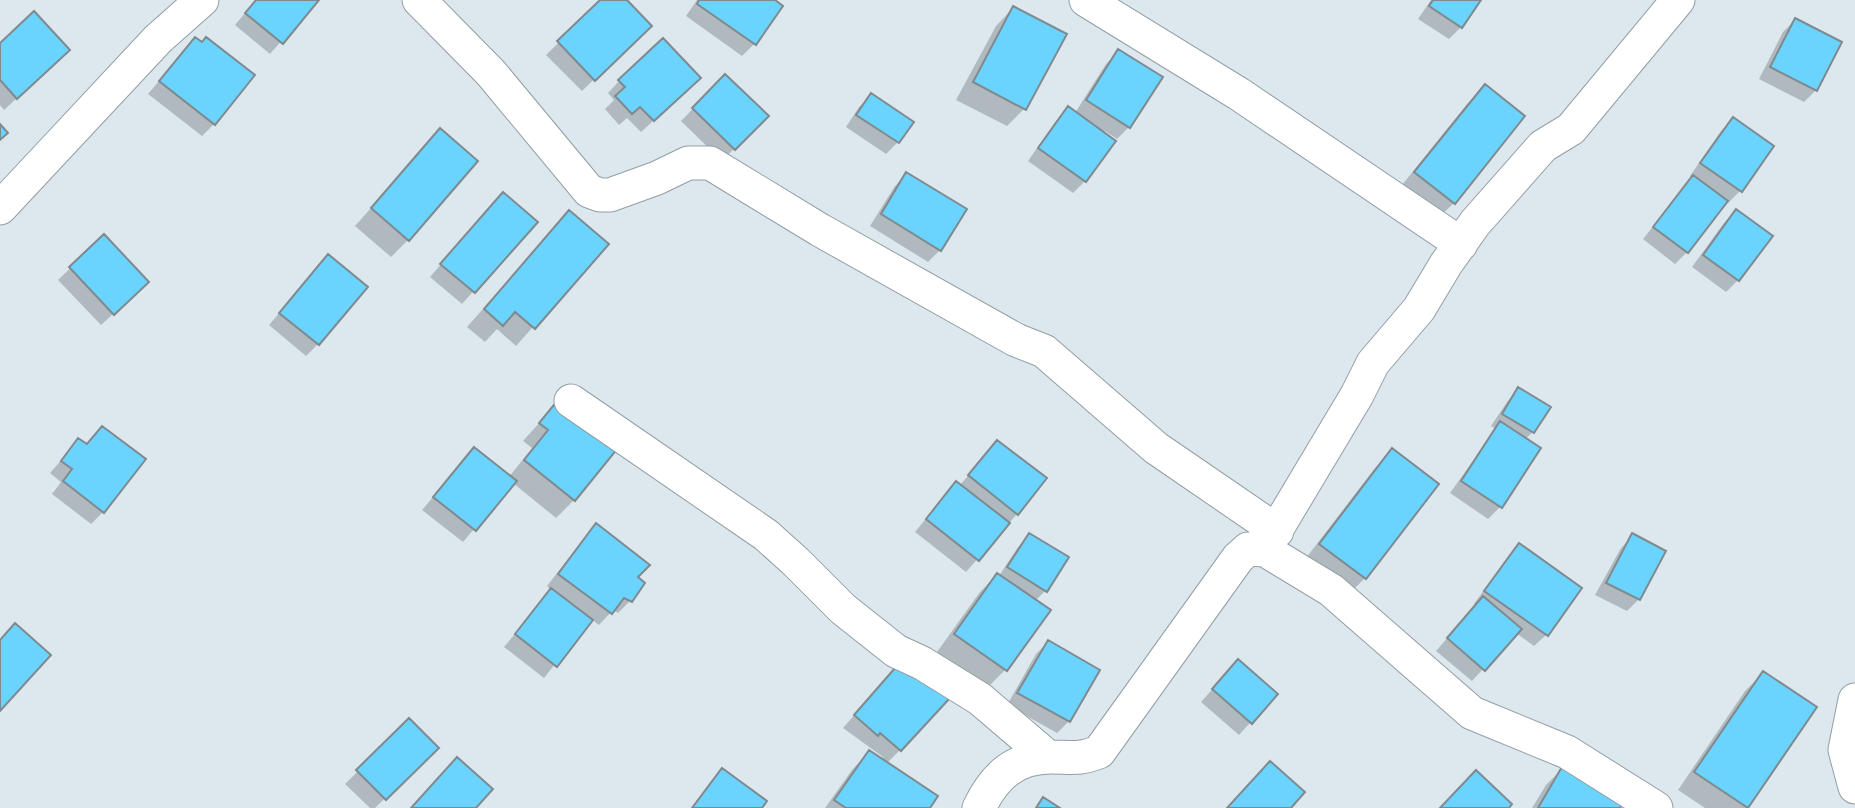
<svg xmlns="http://www.w3.org/2000/svg" width="1855" height="808" font-family="'Roboto Condensed',sans-serif">
<style>
.shadow{fill:#0003}
.building{fill:#6ad3fe;stroke:#7f8a8f;stroke-width:2}
.lines{fill:none;stroke-linecap:round;stroke-linejoin:round}
.minor-casing{stroke:#939ea4;stroke-width:35}
.minor{stroke:#fff;stroke-width:33}
</style>
<rect width="100%" height="100%" fill="#dce8ee"/>
<path class="shadow" d="M256,0H317L270,54L235,25Z
M602,0H624L649,26L582,91L546,55Z
M697,0H772L754,44L742,56L686,16Z
M1431,0H1479L1461,27L1449,39L1418,19Z
M1013,8L1024,109L1007,126L956,100L996,26Z
M1795,20L1816,90L1804,102L1759,79L1783,32Z
M195,39L201,44L214,124L202,136L148,94Z
M0,45L56,62L4,110L0,105Z
M1118,52L1129,127L1117,139L1105,131L1085,181L1073,193L1028,161L1056,121L1068,109L1075,113L1106,64Z
M725,76L766,116L722,161L681,121Z
M619,81L687,90L641,132L627,118L619,125L605,109L614,100L608,93Z
M1485,86L1454,203L1436,220L1398,190L1467,104Z
M871,95L898,142L886,154L846,127L859,107Z
M1733,120L1772,146L1740,191L1728,203L1726,201L1687,252L1675,264L1643,239L1692,178L1690,176L1721,131Z
M440,131L408,240L391,257L355,226Z
M907,174L940,250L928,262L870,226L895,186Z
M491,206L535,222L462,304L430,277Z
M1736,211L1738,280L1726,292L1692,267L1724,223Z
M569,212L607,244L516,346L497,329L485,342L467,327Z
M103,237L135,294L101,325L58,280Z
M328,256L318,344L306,356L269,325Z
M1519,390L1533,432L1525,439L1500,507L1488,519L1450,493L1496,429L1491,426L1507,402Z
M558,402L615,448L574,500L556,518L513,483L463,542L422,510L474,449L509,477L532,448L523,441Z
M102,428L143,459L103,512L91,524L52,494L61,482L50,473L79,440L86,445Z
M997,442L1017,514L966,572L915,532L945,495L957,483L960,485Z
M1392,450L1365,578L1348,595L1303,562L1375,468Z
M597,525L636,577L630,601L618,613L613,610L599,625L591,619L544,678L504,647L551,590L547,586L585,537Z
M1030,535L1045,591L1035,601L1005,670L988,687L937,652L980,592L997,575L999,576L1018,547Z
M1633,536L1639,599L1627,611L1595,595L1621,548Z
M1519,546L1546,635L1534,646L1516,633L1472,681L1436,651L1476,605L1474,604L1507,558Z
M1048,642L1098,671L1069,721L1057,733L1007,705L1036,654Z
M1227,673L1276,694L1239,735L1201,702Z
M1763,673L1814,708L1746,808H1705L1678,790L1745,691Z
M890,674L900,750L886,764L928,808H825L852,770L869,752L881,760L883,757L843,728Z
M409,721L436,748L375,808H370L345,784Z
M1564,767L1618,808H1532L1546,785Z"/>
<path class="building" d="M256,0H319L283,44L245,13Z
M600,0H627L652,26L595,81L557,41Z
M699,0H775L783,6L756,45L697,4Z
M1433,0H1481L1462,28L1429,6Z
M1013,6L1067,34L1026,110L973,82Z
M34,11L70,50L17,99L0,80V43Z
M1795,18L1842,42L1817,91L1770,67Z
M195,37L202,42L206,37L255,75L215,125L159,81Z
M663,38L701,78L654,121L640,107L632,114L615,96L625,87L618,80Z
M1118,49L1163,77L1130,128L1086,100Z
M725,74L769,116L735,150L692,108Z
M1485,84L1525,116L1455,204L1414,172Z
M871,93L914,122L899,143L856,115Z
M1068,106L1116,141L1086,182L1038,148Z
M1733,117L1774,146L1742,192L1700,163Z
M0,124L8,133L0,140Z
M440,128L478,161L409,241L371,208Z
M906,172L967,209L941,251L881,214Z
M1693,175L1728,201L1688,253L1653,227Z
M503,192L538,222L475,293L440,264Z
M1736,209L1773,236L1739,281L1703,255Z
M569,210L609,244L535,329L515,312L503,326L484,309Z
M104,234L149,282L114,315L69,267Z
M328,254L368,287L319,345L279,313Z
M1518,387L1551,407L1534,433L1502,414Z
M558,400L618,448L575,501L524,460L548,430L539,423Z
M1500,421L1541,448L1502,508L1461,481Z
M102,426L146,459L104,513L63,481L72,469L61,461L78,438L87,444Z
M997,440L1047,478L1018,515L968,475Z
M474,447L517,481L476,531L433,497Z
M1392,448L1439,484L1366,579L1319,544Z
M956,481L1010,523L979,561L926,519Z
M596,523L650,565L638,577L645,583L632,602L624,598L612,614L558,574Z
M1029,533L1069,557L1047,592L1007,567Z
M1632,533L1666,551L1640,600L1606,583Z
M1519,543L1582,588L1548,636L1484,591Z
M997,573L1051,610L1007,671L954,634Z
M551,588L593,620L557,667L515,634Z
M1483,596L1522,629L1485,671L1447,638Z
M15,623L51,655L0,711V640Z
M1048,640L1100,670L1070,722L1017,693Z
M1238,659L1278,694L1252,724L1212,689Z
M902,660L949,699L901,751L880,733L878,736L854,715Z
M1763,671L1817,707L1748,808L1694,772Z
M409,718L439,748L386,800L356,770Z
M869,750L938,796L930,808H846L834,800Z
M457,757L493,789L476,808H411Z
M1270,761L1305,792L1291,808H1227Z
M1563,765L1625,800L1620,808H1538Z
M722,768L767,801L762,808H692Z
M1476,770L1512,804L1509,808H1440Z
M1043,797L1060,808H1036Z"/>
<g class="lines">
<defs>
<path id="minor" d="M419,0L491,73L589,191L600,195H610L657,178L688,163H710L820,230L1016,340L1044,351L1156,448L1277,531
M1086,0L1239,94L1461,244
M0,208L158,39L202,0
M571,401L766,535L796,562L843,609L896,651L922,663L980,699L1048,757
M1266,547L1357,395L1373,363L1419,309L1446,264L1475,223L1543,146L1571,129L1678,0
M1855,700L1845,750L1855,787
M979,808C994,777 1014,757 1051,757C1072,757 1078,760 1099,752L1238,558L1248,549L1265,550L1331,590L1472,713L1567,752L1656,808"/>
</defs>
<use href="#minor" class="minor-casing"/>
<use href="#minor" class="minor"/>
</g>
</svg>
